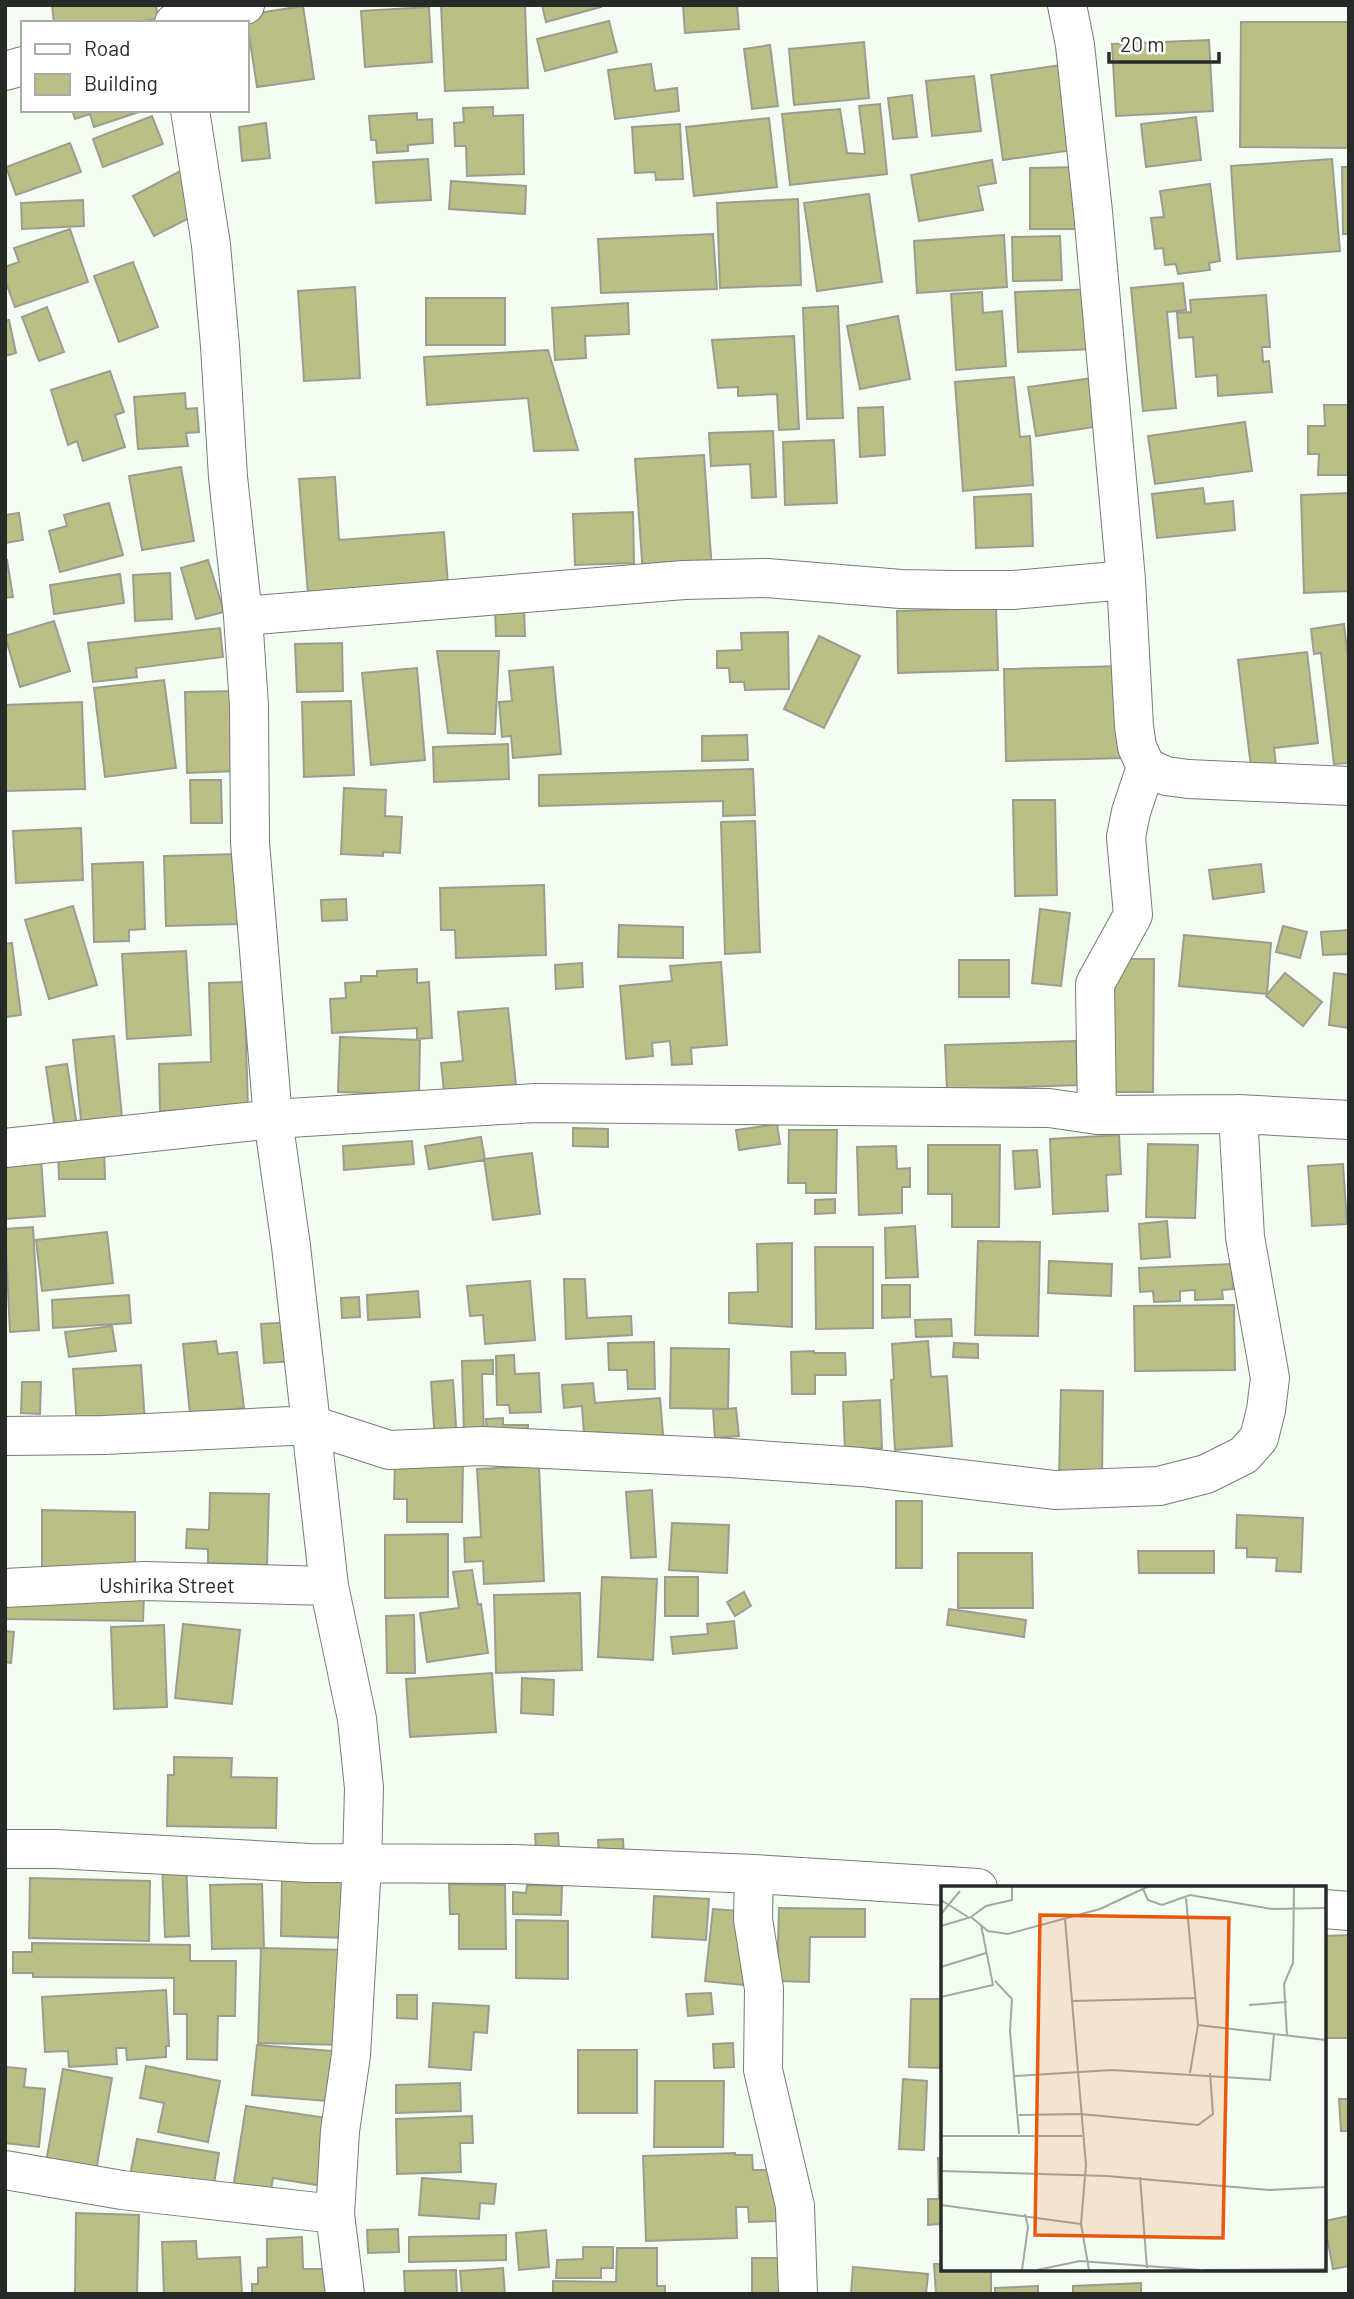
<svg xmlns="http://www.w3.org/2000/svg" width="1354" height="2299" font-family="Barlow,sans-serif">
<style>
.building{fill:#bbbe85;stroke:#9c9d91;stroke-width:2}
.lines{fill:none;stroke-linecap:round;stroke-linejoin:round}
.minor-casing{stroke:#747d73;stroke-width:40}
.minor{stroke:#fff;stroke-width:38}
.labels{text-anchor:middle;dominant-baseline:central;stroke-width:6;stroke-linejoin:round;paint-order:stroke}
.street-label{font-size:21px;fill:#272b27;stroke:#fff}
.inset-road{fill:none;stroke:#a2a9a1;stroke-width:2}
.view{fill:#e8590c;fill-opacity:0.15;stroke:#e8590c;stroke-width:3.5}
.inset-edge{fill:none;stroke:#272b27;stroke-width:3.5}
</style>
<rect width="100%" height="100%" fill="#f4fdf2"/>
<path class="building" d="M52,5H156L158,19L125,23H54Z
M441,5H525L528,88L445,91Z
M542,5H601V7L546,22Z
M683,5H737L739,29L685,33Z
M303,6L314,79L257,87L246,15Z
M429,7L432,62L365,67L361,11Z
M609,21L617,52L545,71L537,39Z
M1241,22H1349V148L1240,147Z
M1209,40L1213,111L1116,116L1112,44Z
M864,42L869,98L794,105L789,49Z
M770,45L778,106L752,109L744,49Z
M651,64L655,91L677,88L679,111L615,119L608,70Z
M1062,65L1073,150L1003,160L991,75Z
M974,76L981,131L932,136L926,81Z
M912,95L917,137L893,139L888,98Z
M880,104L887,174L790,185L782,114L840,109L847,153L865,154L859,106Z
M493,107V116L523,115L524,174L467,176L466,146H455L454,123L464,122L463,108Z
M72,110H141L142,111L94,127L90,114L75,119Z
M417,113V120L432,119L433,143L408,145V151L377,153L376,140H371L369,116Z
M152,116L163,144L103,167L93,139Z
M1196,117L1201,160L1146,167L1141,124Z
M769,118L777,187L694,196L686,127Z
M266,123L270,158L242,161L239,127Z
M680,124L683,179L656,180L655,172L635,173L632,127Z
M70,143L81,172L16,195L6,167Z
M428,159L431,200L376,203L373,162Z
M1332,159L1340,251L1237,259L1231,166Z
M992,160L996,183L978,186L983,210L919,221L911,175Z
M1081,167V229H1030V168Z
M1342,167H1349V234H1343Z
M182,170L203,211L154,236L133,196Z
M451,181L526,186L525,214L449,209Z
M1210,184L1220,261L1209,263L1210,270L1178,274L1176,264L1165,265L1163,248L1155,249L1151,218L1164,217L1160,191Z
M869,194L882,282L817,291L804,203Z
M798,199L801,285L720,288L717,203Z
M83,200L84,226L22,229L21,203Z
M70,229L88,282L15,307L5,280V267L19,262L14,248Z
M713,234L717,289L601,293L598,239Z
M1004,235L1007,287L917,293L914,241Z
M1060,236L1062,280L1013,281L1012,237Z
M133,262L158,327L119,342L94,276Z
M1183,283L1186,310L1167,312L1176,408L1143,411L1131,288Z
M355,287L360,378L304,381L298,291Z
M1096,289L1098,349L1018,352L1015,292Z
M982,292L983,313L1002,311L1006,366L956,370L951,294Z
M1266,295L1270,347H1262L1263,362L1269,361L1272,392L1218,396L1217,375L1196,377L1193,337L1179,338L1177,313L1191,312L1190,300Z
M426,298H505V345H426Z
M628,303L629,334L585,336L586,358L555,360L552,308Z
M838,306L843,418L807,419L803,308Z
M47,307L64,352L39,361L22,317Z
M898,316L910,379L860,389L847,326Z
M9,320L16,353L5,356V321Z
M794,336L799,429L779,430L777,394L738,396V387L718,388L712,340Z
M548,350L578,450L534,451L528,398L427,405L424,357Z
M110,371L124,412L115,415L125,447L83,461L77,441L68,445L51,390Z
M1014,377L1020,437L1030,436L1033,485L963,491L955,382Z
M1093,378L1100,426L1036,436L1028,387Z
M185,393L186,409L197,408L199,432L186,433L188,446L138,449L134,397Z
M1324,405H1349V475H1318L1319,454H1308V426H1325Z
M883,407L885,455L860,457L858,408Z
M1245,422L1252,471L1155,484L1148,436Z
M773,431L776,497L752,498L750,464L711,466L709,433Z
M834,440L837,503L785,505L783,442Z
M704,455L712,571L643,576L635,459Z
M181,467L194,541L142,550L129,476Z
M335,477L339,540L444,532L448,585L308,595L299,479Z
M1203,488L1205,504L1233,501L1235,530L1157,538L1152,494Z
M1349,493V591L1304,593L1301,495Z
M1031,494L1033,546L976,548L974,497Z
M109,503L123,555L60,572L49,531L67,526L64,515Z
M633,512L634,563L575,565L573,514Z
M19,513L23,540L5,543V515Z
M5,560H7L13,597L5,598Z
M208,560L224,612L196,619L181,568Z
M170,573L172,619L135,621L133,575Z
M120,574L124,603L54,614L50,585Z
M524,608L525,636H496L495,609Z
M996,608L998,670L898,673L897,611Z
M54,621L70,671L20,687L5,636Z
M1344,624L1349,667V763L1334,764L1321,653L1314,654L1311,629Z
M220,628L223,657L136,668L137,677L93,682L88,643Z
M788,632L789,689L745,690L744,682H730L729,668H717V651L742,650L741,633Z
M819,636L860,656L824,728L784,709Z
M342,643L343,691L297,692L295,644Z
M437,651H499L495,734L448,733Z
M1307,652L1318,743L1274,748L1276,765L1251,767L1238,660Z
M1122,666L1124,758L1006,761L1004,669Z
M553,667L561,754L513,758L511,736L502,737L499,702L512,701L509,671Z
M417,668L425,760L371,765L362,673Z
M164,680L176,768L105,777L94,688Z
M236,691L238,771L187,773L185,692Z
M351,701L354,775L304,777L302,702Z
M82,702L85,789L5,791V705Z
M747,735L748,760L702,761V736Z
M508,744L509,779L434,782L433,747Z
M753,769L755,815L723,816V801L539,806V775Z
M190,780H221L222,823H191Z
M344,788L386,790L385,816L402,817L400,853L383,852V856L341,854Z
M1013,800H1055L1057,895L1015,896Z
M755,821L760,952L725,954L721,822Z
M81,828L83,880L16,883L13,831Z
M238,854L240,924L166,926L164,856Z
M143,862L145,929L129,930V941L94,942L92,864Z
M1261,864L1264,892L1213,899L1209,870Z
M544,885L546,955L456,958L455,930H441L440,888Z
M346,899L347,920L322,921L321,900Z
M73,906L97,985L49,999L25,920Z
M1040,909L1070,913L1061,986L1032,983Z
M619,925L683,927V958L618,957Z
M1283,926L1307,932L1300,958L1276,952Z
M1349,930V954L1323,955L1321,932Z
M1184,935L1271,943L1267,994L1179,986Z
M12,943L21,1015L5,1017V944Z
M186,951L191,1035L127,1039L122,954Z
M1113,959H1154L1153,1092H1112Z
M959,960H1009V997H959Z
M721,962L727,1045L691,1048L692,1064L672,1065L670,1041L652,1043L653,1056L626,1059L620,986L672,981L670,966Z
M582,963L583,987L556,989L555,965Z
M417,969V983L429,982L432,1038L417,1039V1028L332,1033L330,999L346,998L345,983L361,982V976H377V971Z
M1285,973L1322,1002L1303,1026L1266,996Z
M1334,973L1349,975V1028L1329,1025Z
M244,982L248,1108L160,1111L159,1064L211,1062L209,983Z
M508,1008L516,1085L444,1091L441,1063L463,1061L458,1012Z
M114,1036L123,1127L82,1131L73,1040Z
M340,1037L420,1040L419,1095L338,1092Z
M1076,1041L1078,1085L947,1090L945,1045Z
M67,1064L77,1126L55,1129L46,1067Z
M777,1124L780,1144L739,1150L736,1130Z
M573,1128L608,1129V1147L573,1146Z
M789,1130H837L836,1193H806V1183H788Z
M1119,1135L1121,1174L1106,1175L1108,1211L1053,1214L1050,1139Z
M481,1137L485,1160L429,1169L425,1146Z
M412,1141L414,1164L344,1170L343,1146Z
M1148,1144L1198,1145L1195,1218L1146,1217Z
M928,1145H1000L999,1227H952V1194H928Z
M104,1146L105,1179H59L58,1147Z
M896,1146L897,1169L910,1168V1187H902V1213L859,1215L857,1147Z
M1037,1150L1040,1187L1015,1189L1013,1151Z
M532,1153L540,1214L493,1220L484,1159Z
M41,1158L45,1216L5,1219V1162Z
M1343,1164L1347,1224L1312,1226L1308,1166Z
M835,1199V1213L815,1214V1200Z
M1167,1221L1170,1257L1141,1259L1139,1224Z
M915,1226L918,1277L886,1278L885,1228Z
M33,1227L39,1330L10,1332L5,1229Z
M107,1232L113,1283L42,1291L36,1240Z
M978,1241L1040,1242L1038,1336L975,1335Z
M792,1243V1327L729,1323V1293L758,1292L757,1244Z
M815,1247H873V1328L816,1329Z
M1049,1261L1112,1264L1111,1296L1048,1293Z
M1232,1264L1233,1289L1222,1290L1223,1299L1195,1300V1290L1180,1291V1301L1154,1302L1153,1291L1140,1292L1139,1268Z
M564,1279H585L587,1318L631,1316L632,1335L566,1339Z
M530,1281L535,1340L485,1344L483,1315L470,1316L467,1286Z
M882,1285H910V1317L882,1318Z
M418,1291L420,1317L368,1320L367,1295Z
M129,1295L131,1323L53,1328L52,1300Z
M359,1297L360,1317L342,1318L341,1298Z
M1234,1305L1235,1370L1135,1371L1134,1306Z
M951,1319L952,1336L916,1337L915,1320Z
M294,1322L296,1361L264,1363L261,1324Z
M112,1326L116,1351L69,1357L65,1332Z
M216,1341L218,1354L237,1352L244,1408L190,1414L183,1344Z
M928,1341L931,1377L947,1376L952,1446L895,1450L891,1380L894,1379L892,1344Z
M654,1342L655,1389H628L627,1370H609L608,1343Z
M954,1343L978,1344V1358L953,1357Z
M671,1348L729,1349L728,1409L670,1408Z
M814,1351V1353H845L846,1375H815V1394H792L791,1352Z
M514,1355L515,1374L539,1373L541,1412L510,1413L509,1405H497L496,1356Z
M493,1360V1374H482L484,1435L464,1436L462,1361Z
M141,1365L145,1422L77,1427L73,1369Z
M453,1380L457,1441L435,1442L431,1382Z
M22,1382H41L40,1414L21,1413Z
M593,1383L595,1403L660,1398L664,1446L602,1451L600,1432L584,1434L582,1406L564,1408L562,1385Z
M1061,1390L1103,1391L1102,1478L1059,1477Z
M880,1400L882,1448L845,1450L843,1402Z
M736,1408L739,1436L715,1438L713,1410Z
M503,1418V1425H528V1441L487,1435L486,1419Z
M395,1461L463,1463L462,1522H407V1499H394Z
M539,1466L544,1581L484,1584L483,1561L465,1562L464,1538L481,1537L477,1469Z
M652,1490L656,1557L631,1558L626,1492Z
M210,1493L269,1494L267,1565L208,1563V1549L186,1548L187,1529L209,1530Z
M896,1501H922V1568H896Z
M42,1510L135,1512V1569L42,1568Z
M1237,1515L1303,1518L1301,1572L1276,1571L1277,1558L1247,1557V1548H1236Z
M672,1523L729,1525L727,1573L669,1570Z
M448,1534V1597L385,1598V1535Z
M1138,1551H1214V1573H1139Z
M958,1553H1032L1033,1608H958Z
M472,1570L478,1605L481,1604L488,1653L427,1662L420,1613L459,1608L453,1572Z
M602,1577L657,1579L653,1660L598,1657Z
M665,1577H698V1616H665Z
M744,1592L751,1606L735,1616L727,1602Z
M5,1593L144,1594L143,1621L5,1619Z
M580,1593L582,1670L496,1673L494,1595Z
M949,1609L1026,1620L1024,1637L947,1625Z
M414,1615L415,1673H387L386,1616Z
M734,1621L737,1648L673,1654L671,1637L708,1634L707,1624Z
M183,1624L240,1630L232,1704L175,1698Z
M164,1625L167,1707L114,1709L111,1627Z
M5,1631L14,1632L11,1663L5,1662Z
M492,1673L496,1732L410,1737L406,1679Z
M522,1678L554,1680L553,1715L521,1713Z
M174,1757L232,1758L231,1777L277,1778L276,1828L167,1826L168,1775H174Z
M558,1833L559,1848L536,1849L535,1834Z
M623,1839L624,1858H599L598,1840Z
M186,1861L189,1936L165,1937L162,1862Z
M30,1878L150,1881L149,1941L29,1938Z
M282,1878L349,1880L348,1938L281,1936Z
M262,1884L264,1948L212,1949L210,1885Z
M449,1884L505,1885L506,1949H459V1914H450Z
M527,1885L562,1886L561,1915L513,1914V1892L526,1893Z
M654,1896L709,1899L706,1940L652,1937Z
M779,1908L865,1909V1937H810L809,1982L777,1981Z
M713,1909L751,1912L743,1985L705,1981Z
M516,1920L568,1921V1979L516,1978Z
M1349,1935V2038H1324V1936Z
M32,1943L190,1945V1961H236L235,2016H218L217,2060L187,2059V2014H174V1978L33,1977V1973H13V1952H32Z
M261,1948L348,1950L345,2045L258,2043Z
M166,1990L169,2046H166V2057L127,2060L126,2048H116L117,2064L69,2067L68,2051L45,2052L42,1997Z
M711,1993L713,2014L688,2016L686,1994Z
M397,1995H417V2019L397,2018Z
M911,1999H943V2068L909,2067Z
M433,2003L489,2006L487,2033L474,2032L471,2070L429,2067Z
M733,2043L734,2067L714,2068L713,2044Z
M257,2045L344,2052L340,2102L252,2095Z
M578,2050H637V2113H578Z
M146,2066L220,2081L208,2142L158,2132L164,2103L140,2098Z
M5,2067L26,2069L24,2087L45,2089L39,2147L5,2143Z
M63,2069L112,2078L96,2171L46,2162Z
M903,2079L927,2081L924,2150L899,2149Z
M655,2081H724L723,2147H654Z
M460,2083L461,2111L396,2113V2085Z
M1339,2099H1349V2131H1341Z
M246,2106L334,2119L323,2186L273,2178L269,2201L232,2195Z
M472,2116L473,2143H460L461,2172L397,2174L396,2119Z
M137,2139L219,2153L213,2190L130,2176Z
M735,2153V2155H752L753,2170H778L779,2221L749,2222L748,2207H736L737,2238L646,2241L643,2156Z
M938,2158H943V2257L940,2224L928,2225V2199H939Z
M422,2178L496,2184L494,2204L480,2203L479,2219L419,2215Z
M76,2213L139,2215L137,2294H75Z
M1349,2216V2266L1333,2269L1324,2221Z
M398,2229L399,2252L368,2253L367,2230Z
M546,2230L549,2267L519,2270L516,2233Z
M506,2235V2260L409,2262V2237Z
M302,2237L303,2269H327L328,2294H252V2284H258V2268L267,2267V2239Z
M196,2241L197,2259L240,2257L242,2294H164L162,2242Z
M583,2247H613V2268H601V2278H556L557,2260L583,2259Z
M617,2248H657V2286H665V2294H553V2281L616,2282Z
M752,2258H782L781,2294H752Z
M934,2264H943V2269H991V2294H936Z
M853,2267L928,2274L926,2294H851Z
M503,2268L505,2294H462L460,2271Z
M456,2270L457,2294H405L404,2271Z
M1141,2283V2294H1073V2286Z
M1038,2286V2294H995V2288Z"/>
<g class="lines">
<defs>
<path id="minor" d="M1067,5L1075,45L1093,212L1126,580L1134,726L1137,747L1146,767L1166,776L1188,779L1349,786
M174,23L245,5
M5,71L23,66
M190,110L211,245L220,346L228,477L243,616L249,706L250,842L273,1119L291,1246L329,1586L357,1719L364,1788L362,1864L351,2055L340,2131L335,2214L345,2294
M243,616L684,580L767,578L901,589L954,590H1013L1126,580
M1097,1115L1095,984L1133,915L1126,837L1131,812L1146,767
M5,1148L273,1119L536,1103L1049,1108L1097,1115L1238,1114L1349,1120
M5,1436L104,1435L312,1425L389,1450L482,1446L730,1458L861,1467L1055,1490L1159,1486L1206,1474L1244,1455L1259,1438L1266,1410L1270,1378L1245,1237L1238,1114
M5,1588L144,1581L329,1586
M5,1849H56L309,1863L515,1864L754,1874L978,1888
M754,1874L753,1919L764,1989L763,2070L795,2206L798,2294
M1324,1909L1349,1911
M5,2170L122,2190L335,2214"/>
</defs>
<use href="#minor" class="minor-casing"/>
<use href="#minor" class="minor"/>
</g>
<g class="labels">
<g class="street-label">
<text x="167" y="1584">Ushirika Street</text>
</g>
</g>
<g transform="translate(941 1886)">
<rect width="385" height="385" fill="#f4fdf2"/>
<path class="inset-road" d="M202,3L207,14L221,19L249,9L331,23L385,22M245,12L257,139L385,154M0,14L27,31M0,28L19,5M30,31L45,20L71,14V1M124,33L145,279L140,338L148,384M0,40L30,31L47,45L67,48L159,23L206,1M0,81L45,67M54,95L71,113L69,145L78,248M0,111L52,99L40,39M131,115L254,112M308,119L346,116M346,149L343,98L352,77L353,1M249,187L257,139M74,190L171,184L329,194L333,147M78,229L139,228L257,239L272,228L269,187M0,250H141M0,285L166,290L328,304L385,301M199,291L206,382M0,319L140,338M81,384L87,341L84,328M96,384L139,375L259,384M263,384L385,383"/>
<path class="view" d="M99,29L288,32L282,352L94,349Z"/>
<rect width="385" height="385" class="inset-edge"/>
</g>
<rect width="1354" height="2299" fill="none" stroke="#272b27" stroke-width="14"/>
<rect x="21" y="21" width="228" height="91" fill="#ffffff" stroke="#a9aaa9" stroke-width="2"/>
<rect x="35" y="44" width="35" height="10" fill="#ffffff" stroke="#a9aaa9" stroke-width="2"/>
<text x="84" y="56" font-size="21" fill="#272b27">Road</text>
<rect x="35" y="74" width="35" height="21" fill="#bbbe85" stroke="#a9aaa9" stroke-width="2"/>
<text x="84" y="91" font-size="21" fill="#272b27">Building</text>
<path d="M1109 52v10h110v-10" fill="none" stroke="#272b27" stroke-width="3.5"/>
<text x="1120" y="52" font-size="21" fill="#272b27" stroke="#ffffff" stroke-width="5" paint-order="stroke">20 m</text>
</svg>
